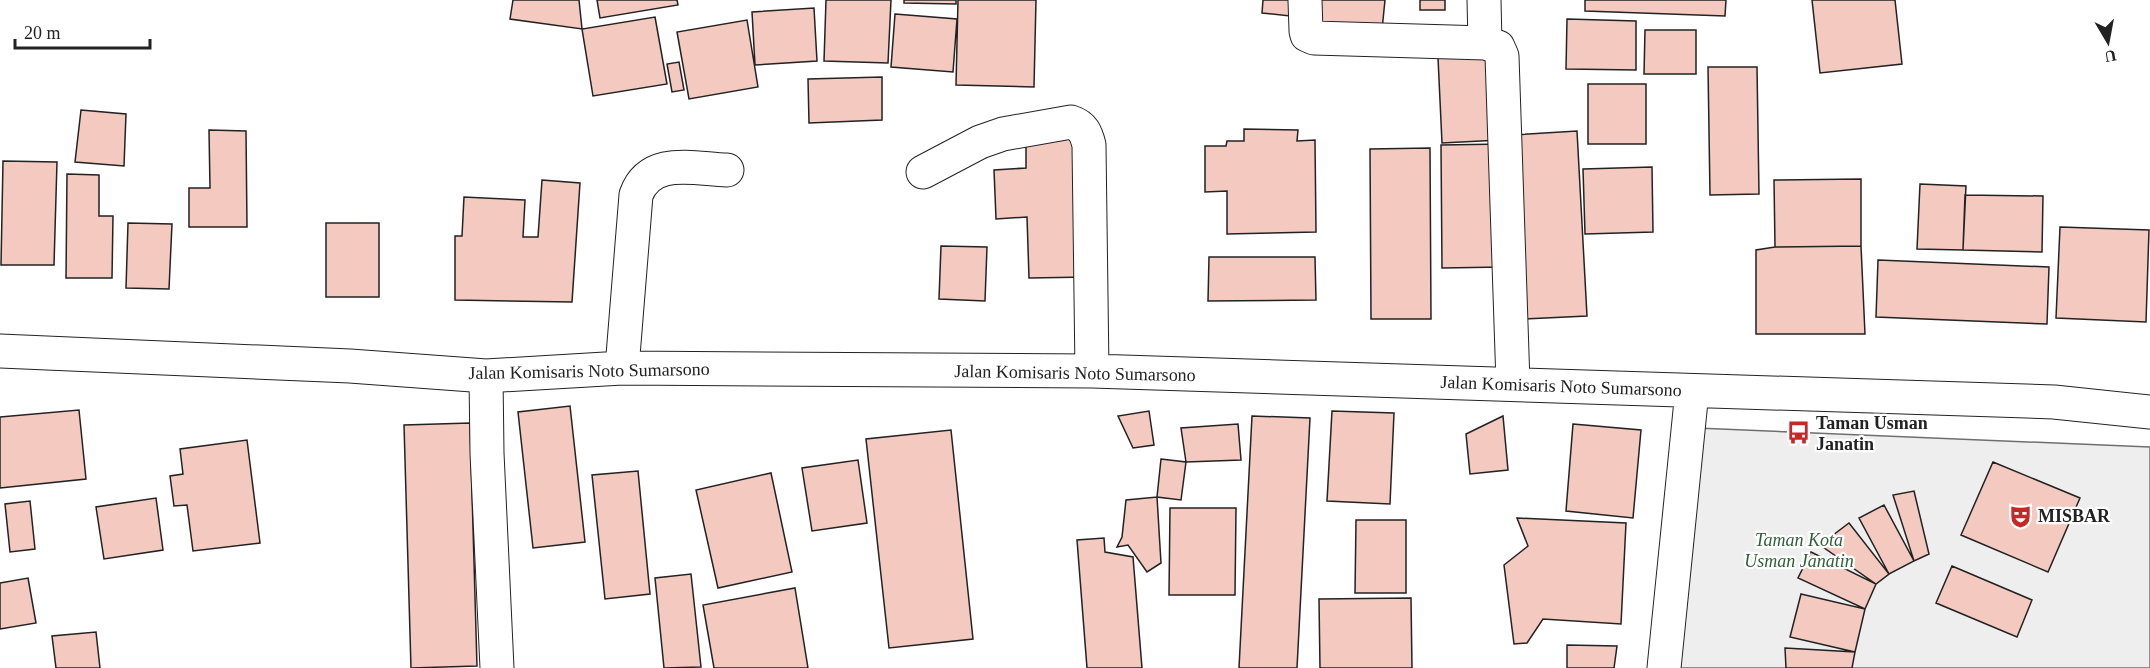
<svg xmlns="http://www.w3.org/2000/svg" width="2150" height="668" font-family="'Times New Roman',serif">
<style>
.green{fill:#eee;stroke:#6f6f6f;stroke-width:1.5}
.building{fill:#f3c9c0;stroke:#222;stroke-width:1.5}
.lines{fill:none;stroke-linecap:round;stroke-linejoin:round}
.minor-casing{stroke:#222;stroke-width:35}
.minor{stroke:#fff;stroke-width:33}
.labels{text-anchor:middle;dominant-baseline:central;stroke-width:4.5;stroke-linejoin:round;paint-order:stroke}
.street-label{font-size:18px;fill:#222;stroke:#fff}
.poi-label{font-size:18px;font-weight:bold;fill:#222;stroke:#fff;text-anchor:start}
.park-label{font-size:18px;font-style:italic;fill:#2f5e38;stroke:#fff}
</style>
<rect width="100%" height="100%" fill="#fff"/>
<path class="green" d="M1697,428L2150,447V668H1663Z"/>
<path class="building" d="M513,0H579L582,29L510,19Z
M597,0H677L678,5L600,18Z
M826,0H891L888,63L824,61Z
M904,0H956V4L904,3Z
M958,0H1036L1034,87L956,85Z
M1263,0H1300L1299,17L1262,13Z
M1312,0H1385L1382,30L1310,23Z
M1420,0H1445V10H1420Z
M1585,0H1726L1725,16L1585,11Z
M1812,0H1895L1902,64L1820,73Z
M814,8L817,61L755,65L752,12Z
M895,14L957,19L953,72L891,67Z
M655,17L667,84L593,96L582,29Z
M1567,19L1636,21V70L1566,69Z
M747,20L758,87L689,99L677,32Z
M1645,30H1696V74H1644Z
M1495,55L1500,140L1442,143L1438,58Z
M679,62L684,90L672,92L667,64Z
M1708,67H1757L1759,194L1710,195Z
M882,77V120L809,123L808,79Z
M1588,84H1646V144H1588Z
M81,110L126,114L124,166L75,162Z
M1244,129L1298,130L1297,141L1315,140L1316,232L1227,234V191L1205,192V146H1226L1227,141H1244Z
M209,130L246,131L247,227H189V188H210Z
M1577,131L1587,316L1524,319L1513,135Z
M1084,137L1088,277L1029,278L1027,217L996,219L994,170L1026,168V139Z
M1503,144V267L1442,268L1441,145Z
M1430,148L1431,319H1371L1370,149Z
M3,161L57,162L54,265H1Z
M1652,167L1653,232L1585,234L1583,169Z
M67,174L99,175V216H113L112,278H66Z
M1861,179V246L1775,247L1774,180Z
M542,180L580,183L572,302L455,300V236H462L464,197L525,200L523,237H538Z
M1920,184L1966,186L1963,250L1917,249Z
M1965,195L2043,196L2042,252L1963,250Z
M128,223L172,224L169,289L126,288Z
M326,223H379V297H326Z
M2060,227L2149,230L2146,322L2056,318Z
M941,246L987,247L985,301L939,299Z
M1861,246L1865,334H1756V250L1775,247Z
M1209,257H1315L1316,300L1208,301Z
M1878,260L2049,267L2047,324L1876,317Z
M570,406L585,542L533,548L518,412Z
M79,410L86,479L0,488V417Z
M1149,411L1154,445L1133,448L1118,416Z
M1332,411L1394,413L1390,504L1327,501Z
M1252,416L1310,418L1297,668H1239Z
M1503,416L1508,470L1470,474L1466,434Z
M470,423L477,666L411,668L404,425Z
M1238,424L1241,460L1186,462L1181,428Z
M1573,424L1641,430L1633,518L1566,511Z
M951,430L973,639L889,648L866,439Z
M247,440L260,543L193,551L187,505L174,506L170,476L183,474L180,449Z
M1161,459L1186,462L1181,500L1157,497Z
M858,460L867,523L812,531L802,468Z
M1993,462L2080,498L2048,572L1961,535Z
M638,471L650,594L605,599L592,475Z
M771,473L792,572L718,588L696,490Z
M1914,491L1929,554L1914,561L1893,495Z
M1157,497L1161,563L1147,572L1128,545L1117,547L1122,537L1126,500Z
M156,498L163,550L104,559L96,507Z
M30,501L35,549L10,552L5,504Z
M1884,505L1914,561L1889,574L1859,518Z
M1170,508H1236L1235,595H1169Z
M1517,518L1626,523L1621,624L1543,619L1527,643L1514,644L1504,565L1528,546Z
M1356,520H1406V593H1355Z
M1849,523L1889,574L1876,584L1820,545Z
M1104,538L1105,552L1133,557L1142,668H1087L1077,540Z
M1811,552L1876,584L1865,609L1798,578Z
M1952,566L2032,600L2017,637L1936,603Z
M691,574L701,667L664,668L655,578Z
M28,578L36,623L0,629V583Z
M795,588L808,668H714L703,605Z
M1801,594L1865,609L1855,652L1790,637Z
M1411,598L1412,668H1320L1319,599Z
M96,632L100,668H56L52,636Z
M1567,645L1617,646L1614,668H1567Z
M1785,648L1855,652L1852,668H1786Z"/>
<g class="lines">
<defs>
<path id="minor" d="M1305,0L1306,31L1307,35L1314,38L1485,43L1498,47L1502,56L1513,383
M1484,0L1485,43
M923,172L980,142L1003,134L1071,122C1083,126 1086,133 1089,145L1092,371
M0,351L350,366L486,376L622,368L1092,371L2054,402L2150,412
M622,368L636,195C650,156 694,169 727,170
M486,376L487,453L497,668
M1664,668L1692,391"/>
</defs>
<use href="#minor" class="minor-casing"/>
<use href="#minor" class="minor"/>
</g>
<defs>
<symbol id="bus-bare" viewBox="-9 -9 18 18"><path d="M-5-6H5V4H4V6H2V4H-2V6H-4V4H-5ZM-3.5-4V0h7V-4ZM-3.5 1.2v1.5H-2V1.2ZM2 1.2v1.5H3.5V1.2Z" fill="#c62828" stroke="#fff" stroke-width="2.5" paint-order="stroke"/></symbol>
<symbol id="theatre-bare" viewBox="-9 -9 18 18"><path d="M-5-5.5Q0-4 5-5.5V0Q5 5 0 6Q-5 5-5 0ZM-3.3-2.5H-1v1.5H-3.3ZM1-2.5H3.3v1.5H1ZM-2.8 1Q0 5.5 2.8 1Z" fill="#c62828" stroke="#fff" stroke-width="2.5" paint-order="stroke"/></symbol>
</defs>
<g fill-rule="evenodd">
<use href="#bus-bare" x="1782" y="416" width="33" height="33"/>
<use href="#theatre-bare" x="2004" y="500" width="33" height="33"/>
</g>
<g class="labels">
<g class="street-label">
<text transform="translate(589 371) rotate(-1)">Jalan Komisaris Noto Sumarsono</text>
<text transform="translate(1075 373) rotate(1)">Jalan Komisaris Noto Sumarsono</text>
<text transform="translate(1561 386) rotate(2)">Jalan Komisaris Noto Sumarsono</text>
</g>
<g class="poi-label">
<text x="1816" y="423">Taman Usman<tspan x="1816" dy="21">Janatin</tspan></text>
<text x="2038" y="516">MISBAR</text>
</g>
<g class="park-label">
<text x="1799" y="540">Taman Kota<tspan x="1799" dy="21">Usman Janatin</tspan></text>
</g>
</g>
<g transform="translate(2108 42) rotate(170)" stroke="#ffffff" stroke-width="4.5" paint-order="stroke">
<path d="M0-4.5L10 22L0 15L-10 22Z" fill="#222222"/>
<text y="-9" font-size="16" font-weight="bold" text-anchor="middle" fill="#222222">U</text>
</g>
<path d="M15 39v9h135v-9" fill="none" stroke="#222222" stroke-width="3"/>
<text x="24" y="39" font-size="18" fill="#222222" stroke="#ffffff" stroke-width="4.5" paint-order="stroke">20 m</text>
</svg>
